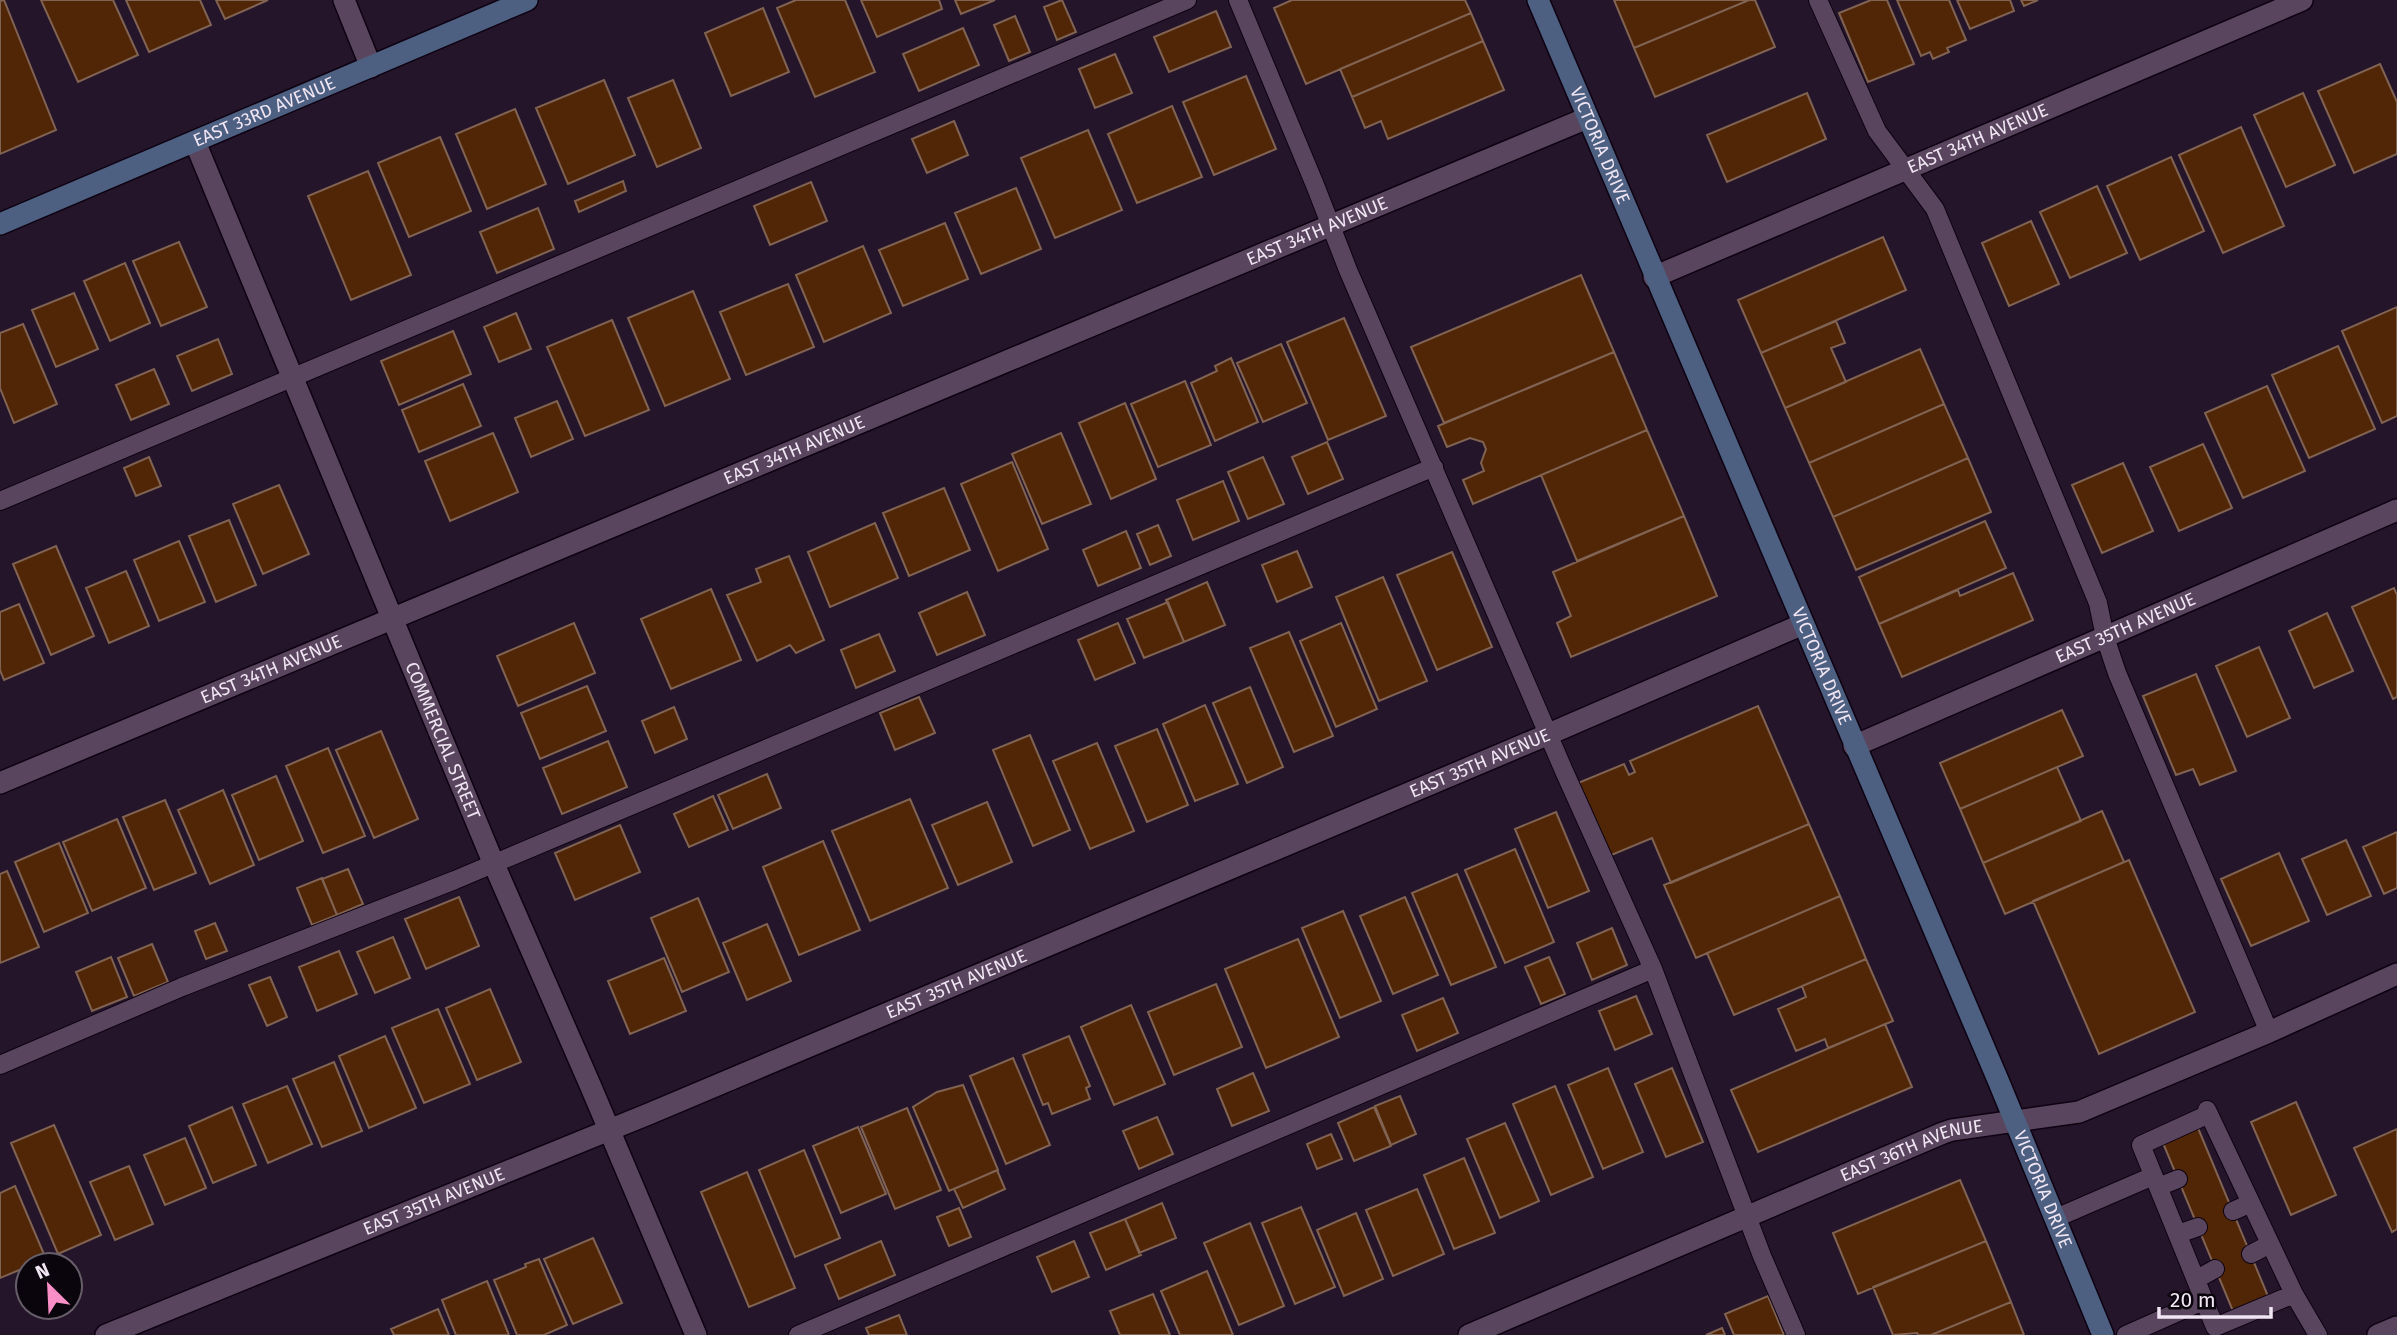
<svg xmlns="http://www.w3.org/2000/svg" width="2397" height="1335" viewBox="0 0 2397 1335" font-family="'Fira Sans',sans-serif">
  <rect width="100%" height="100%" fill="#25152a"/>
  <path fill="#502607" stroke="#806352" stroke-width="2" d="M4,0L56,130L0,154V1Z
    M41,0H113L138,55L78,82Z
    M126,0H200L211,25L149,52Z
    M216,0H268L225,19Z
    M796,0H845L875,72L815,97L777,8Z
    M861,0H939L942,9L877,37Z
    M955,0H995L961,14Z
    M1062,0L1076,32L1057,40L1044,7Z
    M1292,0H1465L1471,13L1306,84L1274,8Z
    M1614,0H1749L1634,48Z
    M1749,0H1755L1775,47L1655,97L1634,48Z
    M1871,0H1887L1914,64L1868,82L1839,13Z
    M1897,0H1949L1966,40L1947,48L1949,52L1933,59L1930,52L1921,56Z
    M1957,0H2010L2014,11L1970,29Z
    M2021,0H2038L2024,6Z
    M763,8L789,72L731,96L705,33Z
    M1216,11L1231,47L1169,72L1154,37Z
    M1471,13L1483,41L1352,97L1340,69Z
    M1015,16L1030,52L1009,61L994,25Z
    M963,28L979,65L919,91L903,54Z
    M1483,41L1504,90L1388,139L1381,121L1365,128L1352,97Z
    M1115,54L1132,93L1095,108L1079,69Z
    M2380,64L2397,102V154L2354,173L2318,91Z
    M1246,76L1276,149L1214,175L1183,102Z
    M604,80L635,155L568,184L536,108Z
    M673,80L701,148L657,167L628,98Z
    M1807,93L1826,139L1727,182L1707,135Z
    M2303,93L2335,165L2286,187L2254,115Z
    M1172,106L1202,177L1137,203L1108,134Z
    M515,109L546,184L487,209L456,134Z
    M954,121L968,155L927,173L912,139Z
    M2241,127L2284,226L2223,253L2179,155Z
    M1088,130L1122,210L1055,238L1021,158Z
    M440,137L471,211L409,237L378,163Z
    M2171,157L2204,231L2140,260L2107,186Z
    M368,171L411,275L351,300L308,196Z
    M623,181L626,191L579,212L575,201Z
    M811,182L827,221L770,245L754,206Z
    M2097,186L2127,253L2070,278L2040,212Z
    M1016,188L1041,249L981,274L955,213Z
    M538,208L554,249L497,273L480,232Z
    M2031,221L2059,284L2009,306L1982,243Z
    M945,223L968,279L903,306L879,250Z
    M1883,237L1906,290L1761,353L1738,300Z
    M179,242L207,307L161,326L133,261Z
    M863,246L891,313L824,342L796,275Z
    M125,263L150,323L110,341L84,281Z
    M1581,275L1614,352L1444,423L1411,347Z
    M788,284L814,347L746,375L720,312Z
    M693,291L730,379L665,406L628,318Z
    M74,293L98,349L56,367L32,310Z
    M2397,307V416L2382,423L2342,331Z
    M516,313L531,349L499,362L484,327Z
    M1344,318L1386,416L1328,440L1287,342Z
    M612,320L649,410L585,436L547,347Z
    M1836,321L1845,343L1831,348L1846,382L1785,408L1761,353Z
    M23,324L57,404L14,423L0,388V333Z
    M453,331L471,374L399,405L381,361Z
    M218,339L232,374L192,391L177,356Z
    M1281,344L1307,403L1263,422L1237,363Z
    M2338,346L2375,429L2309,458L2272,375Z
    M1920,349L1944,404L1809,463L1785,408Z
    M1614,352L1647,430L1473,504L1463,480L1484,471L1481,463L1486,449L1483,442L1470,438L1447,447L1438,426Z
    M1231,358L1258,422L1215,441L1191,383L1217,371L1215,366Z
    M154,369L169,404L131,420L116,385Z
    M1185,381L1211,445L1158,467L1131,404Z
    M463,384L481,426L419,452L402,410Z
    M2267,386L2305,471L2243,498L2205,413Z
    M557,401L573,439L531,457L515,418Z
    M1125,403L1156,479L1111,499L1079,423Z
    M1944,404L1968,458L1833,517L1809,463Z
    M1647,430L1684,516L1577,561L1541,475Z
    M493,433L518,492L450,521L425,461Z
    M1061,433L1091,504L1042,524L1012,454Z
    M1327,442L1343,479L1308,494L1292,457Z
    M2203,444L2232,508L2179,531L2150,467Z
    M149,457L161,486L136,496L124,468Z
    M1263,457L1284,504L1248,519L1228,472Z
    M1968,458L1991,512L1856,570L1833,517Z
    M1012,462L1048,549L998,571L961,484Z
    M2123,463L2153,531L2102,553L2072,485Z
    M1223,481L1239,521L1193,540L1177,500Z
    M279,485L309,554L263,574L233,504Z
    M944,488L970,550L909,576L883,513Z
    M1684,516L1717,596L1571,657L1557,623L1571,616L1553,572Z
    M229,520L256,585L216,602L189,536Z
    M1985,521L2006,568L1879,624L1859,577Z
    M875,523L898,578L830,607L808,552Z
    M1158,525L1171,556L1150,565L1137,534Z
    M1126,531L1141,568L1098,586L1083,550Z
    M179,541L205,602L159,621L134,560Z
    M56,546L94,636L51,655L13,564Z
    M1297,551L1312,587L1277,602L1262,565Z
    M1452,552L1492,647L1437,670L1397,575Z
    M789,556L824,640L796,653L790,645L757,661L727,595L761,582L756,569Z
    M126,571L149,626L109,643L86,588Z
    M2013,573L2033,620L1902,677L1879,624L1958,590L1960,596Z
    M1383,577L1427,681L1379,701L1336,597Z
    M1207,582L1225,625L1184,642L1166,600Z
    M2394,588L2397,595V697L2393,699L2352,607Z
    M711,589L741,660L671,689L641,619Z
    M967,592L985,635L937,655L919,613Z
    M1168,602L1184,642L1144,658L1127,619Z
    M19,604L44,663L4,680L0,670V612Z
    M2327,613L2353,671L2314,688L2289,631Z
    M574,623L595,673L518,706L497,656Z
    M1118,623L1135,663L1095,680L1078,640Z
    M1341,623L1377,709L1336,727L1300,641Z
    M1289,632L1333,736L1294,752L1250,648Z
    M879,634L895,671L856,688L841,650Z
    M2259,647L2290,718L2247,737L2216,666Z
    M2196,674L2236,771L2200,785L2193,769L2176,775L2143,696Z
    M587,686L606,731L540,759L521,713Z
    M1250,687L1283,767L1247,783L1213,703Z
    M919,697L935,733L895,750L880,713Z
    M1205,705L1238,784L1195,801L1163,724Z
    M1758,706L1809,824L1671,883L1652,838L1609,856L1578,783L1624,764L1629,775L1635,772L1630,761Z
    M674,707L687,739L655,753L642,721Z
    M2062,710L2083,756L1960,809L1940,763Z
    M1157,729L1188,805L1147,822L1115,746Z
    M381,731L418,819L374,838L336,750Z
    M1030,735L1070,830L1033,846L993,750Z
    M608,741L627,787L562,814L543,768Z
    M1097,743L1134,831L1090,849L1053,761Z
    M328,748L365,836L323,853L286,766Z
    M2057,767L2081,821L1983,863L1960,809Z
    M767,774L781,808L733,829L718,795Z
    M276,776L303,841L259,860L232,795Z
    M223,790L254,865L210,884L178,810Z
    M713,796L728,830L689,847L674,814Z
    M910,799L948,888L870,921L832,831Z
    M165,800L196,873L154,890L123,817Z
    M987,802L1012,862L958,885L932,825Z
    M2102,811L2124,862L2005,914L1983,863Z
    M1556,812L1589,891L1548,908L1515,829Z
    M117,819L146,888L92,911L63,842Z
    M1809,824L1840,896L1696,958L1664,885Z
    M620,825L640,872L575,900L555,853Z
    M2397,832V888L2384,894L2363,847Z
    M2346,840L2371,896L2327,915L2302,859Z
    M823,841L860,930L799,955L763,867Z
    M59,843L88,913L44,932L15,862Z
    M1515,849L1554,942L1505,963L1465,870Z
    M2279,853L2309,921L2251,946L2221,879Z
    M2129,860L2195,1012L2099,1054L2033,901Z
    M348,869L363,904L337,915L322,879Z
    M7,871L39,947L0,963V874Z
    M1457,874L1496,967L1451,985L1412,893Z
    M322,878L337,915L312,925L297,888Z
    M1840,896L1866,959L1734,1015L1707,953Z
    M459,897L479,946L426,969L405,919Z
    M1405,897L1438,975L1393,994L1360,916Z
    M698,898L729,972L682,992L651,918Z
    M1343,911L1381,1001L1340,1018L1302,928Z
    M215,923L227,951L206,959L195,931Z
    M767,924L791,981L747,1000L723,943Z
    M1612,928L1627,965L1592,980L1577,943Z
    M393,937L410,978L375,993L357,952Z
    M1298,939L1339,1037L1266,1068L1225,969Z
    M152,944L168,982L134,996L118,958Z
    M339,951L357,994L317,1011L299,967Z
    M111,957L127,997L92,1011L76,972Z
    M1549,957L1565,994L1541,1004L1525,967Z
    M664,958L686,1011L630,1034L608,981Z
    M1866,959L1893,1021L1828,1048L1825,1039L1796,1051L1778,1009L1806,997L1802,986Z
    M270,977L287,1017L267,1026L249,985Z
    M1216,984L1242,1047L1174,1075L1148,1012Z
    M490,989L521,1062L477,1080L446,1008Z
    M1636,996L1652,1034L1615,1050L1599,1011Z
    M1443,998L1458,1033L1417,1051L1402,1015Z
    M1131,1005L1165,1084L1114,1105L1081,1027Z
    M438,1009L470,1084L424,1103L392,1028Z
    M1885,1024L1912,1087L1758,1152L1731,1090Z
    M385,1036L416,1108L369,1128L339,1056Z
    M1069,1036L1090,1086L1086,1088L1090,1099L1052,1114L1048,1103L1043,1105L1023,1055Z
    M1013,1058L1050,1145L1006,1164L970,1076Z
    M334,1062L362,1131L322,1147L293,1079Z
    M1608,1068L1643,1152L1603,1169L1568,1085Z
    M1672,1068L1703,1142L1666,1157L1635,1084Z
    M1253,1073L1269,1111L1232,1126L1217,1089Z
    M963,1085L998,1170L949,1191L913,1107L937,1092Z
    M287,1086L312,1144L268,1163L243,1104Z
    M1555,1086L1593,1177L1551,1195L1513,1104Z
    M1400,1096L1416,1134L1391,1145L1375,1106Z
    M2296,1102L2336,1195L2291,1215L2251,1122Z
    M232,1107L256,1165L213,1183L189,1126Z
    M1374,1107L1391,1146L1354,1161L1338,1123Z
    M907,1108L941,1190L895,1209L861,1127Z
    M1157,1117L1173,1154L1139,1169L1123,1131Z
    M1505,1123L1539,1201L1500,1218L1467,1139Z
    M54,1125L101,1235L58,1254L11,1143Z
    M858,1127L886,1194L841,1213L813,1146Z
    M2198,1128L2270,1301L2235,1316L2163,1143Z
    M2397,1129V1229L2392,1232L2354,1148Z
    M1331,1134L1342,1159L1317,1169L1307,1144Z
    M185,1138L206,1188L165,1205L144,1155Z
    M804,1150L840,1238L795,1257L759,1170Z
    M1464,1158L1495,1233L1454,1249L1424,1175Z
    M129,1166L153,1224L115,1240L90,1182Z
    M997,1170L1005,1189L963,1208L954,1189Z
    M747,1172L795,1288L749,1307L701,1192Z
    M1960,1180L1986,1241L1858,1294L1833,1233Z
    M15,1186L46,1259L0,1278V1193Z
    M1417,1189L1444,1254L1393,1276L1366,1210Z
    M1162,1203L1176,1238L1139,1253L1125,1219Z
    M1301,1207L1335,1287L1295,1304L1262,1223Z
    M959,1208L971,1237L949,1246L937,1217Z
    M1356,1213L1383,1279L1344,1296L1317,1230Z
    M1125,1219L1141,1255L1106,1270L1090,1233Z
    M1250,1223L1284,1306L1239,1325L1204,1243Z
    M593,1238L622,1303L573,1324L544,1259Z
    M881,1241L895,1275L839,1299L825,1265Z
    M1074,1241L1089,1277L1052,1292L1037,1257Z
    M1986,1241L2011,1302L1931,1335H1918L1917,1333L1893,1335L1873,1287Z
    M539,1259L567,1325L544,1335H517L494,1280L526,1267L525,1264Z
    M1207,1271L1233,1335H1180L1161,1291Z
    M487,1281L509,1335H456L442,1300Z
    M1153,1294L1170,1335H1120L1110,1311Z
    M1768,1296L1784,1335H1734L1725,1314Z
    M2011,1302L2024,1335H1931Z
    M438,1309L449,1335H394L391,1329Z
    M899,1315L907,1335H869L866,1328Z
    M1722,1328L1725,1335H1706Z"/>
  <g fill="none" stroke-linecap="round" stroke-linejoin="round">
    <g stroke="#0e0212" stroke-width="20">
      <path id="lane" d="M1238,0L1315,185L1348,270L1564,771L1653,969L1762,1256L1796,1335
        M1818,0L1877,131L1935,209L2098,603L2105,637L2117,673L2269,1032
        M0,501L1187,0
        M0,1065L182,987L455,880L1434,467
        M2207,1110L2294,1294L2318,1335
        M2209,1114L2141,1145L2215,1327L2294,1294
        M2158,1187L2178,1179
        M2233,1211L2251,1203
        M2056,1218L2153,1176
        M2178,1234L2198,1227
        M2251,1254L2270,1244
        M2197,1279L2215,1269
        M798,1335L1653,969
        M2126,1335L2205,1300"/>
    </g>
    <g stroke="#0e0212" stroke-width="24">
      <g id="street">
        <path d="M344,0L371,67"/>
        <path id="s1" d="M195,142L493,862L591,1087L696,1335"/>
        <path id="s2" d="M1654,277L2302,0"/>
        <path id="s3" d="M1854,746L2397,510"/>
        <path id="s4" d="M0,783L1587,118"/>
        <path id="s5" d="M106,1335L651,1113L1549,734L1803,624"/>
        <path id="s6" d="M1469,1335L1943,1133L1952,1130L2079,1112L2269,1032L2397,974"/>
        <path d="M2378,1335L2397,1327"/>
      </g>
    </g>
    <g stroke="#0e0212" stroke-width="24">
      <g id="secondary">
        <path id="s7" d="M1538,0L1998,1080L2103,1335"/>
        <path id="s8" d="M0,224L527,0"/>
      </g>
    </g>
    <use href="#lane" stroke="#59465e" stroke-width="18"/>
    <use href="#street" stroke="#59465e" stroke-width="21"/>
    <use href="#secondary" stroke="#4d6081" stroke-width="21"/>
  </g>
  <g text-anchor="middle" dominant-baseline="central" stroke-width="5" stroke-linejoin="round" paint-order="stroke">
    <g font-size="18" fill="#f1e6f4" stroke="#0a050c">
      <text stroke="none"><textPath href="#s8" startOffset="287">EAST 33RD AVENUE</textPath></text>
      <text stroke="none"><textPath href="#s2" startOffset="352">EAST 34TH AVENUE</textPath></text>
      <text stroke="none"><textPath href="#s7" startOffset="158">VICTORIA DRIVE</textPath></text>
      <text stroke="none"><textPath href="#s4" startOffset="1428">EAST 34TH AVENUE</textPath></text>
      <text stroke="none"><textPath href="#s4" startOffset="861">EAST 34TH AVENUE</textPath></text>
      <text stroke="none"><textPath href="#s3" startOffset="296">EAST 35TH AVENUE</textPath></text>
      <text stroke="none"><textPath href="#s7" startOffset="724">VICTORIA DRIVE</textPath></text>
      <text stroke="none"><textPath href="#s4" startOffset="294">EAST 34TH AVENUE</textPath></text>
      <text stroke="none"><textPath href="#s1" startOffset="648">COMMERCIAL STREET</textPath></text>
      <text stroke="none"><textPath href="#s5" startOffset="1488">EAST 35TH AVENUE</textPath></text>
      <text stroke="none"><textPath href="#s5" startOffset="920">EAST 35TH AVENUE</textPath></text>
      <text stroke="none"><textPath href="#s6" startOffset="480">EAST 36TH AVENUE</textPath></text>
      <text stroke="none"><textPath href="#s7" startOffset="1292">VICTORIA DRIVE</textPath></text>
      <text stroke="none"><textPath href="#s5" startOffset="354">EAST 35TH AVENUE</textPath></text>
    </g>
  </g>
  <g transform="translate(49 1286) rotate(336)"><circle r="33" fill="#0a050c" stroke="#665f69" stroke-width="2"/>
  <path d="M0-5L12 26L0 18L-12 26Z" fill="#fa8fc8"/>
  <text y="-10" font-size="19" font-weight="bold" text-anchor="middle" fill="#f1e6f4">N</text>
  </g>
  <path d="M2159 1307v10h112v-10" fill="none" stroke="#f1e6f4" stroke-width="3.5"/>
  <text x="2170" y="1307" font-size="21" fill="#f1e6f4" stroke="#0a050c" stroke-width="5" paint-order="stroke">20 m</text>
</svg>
